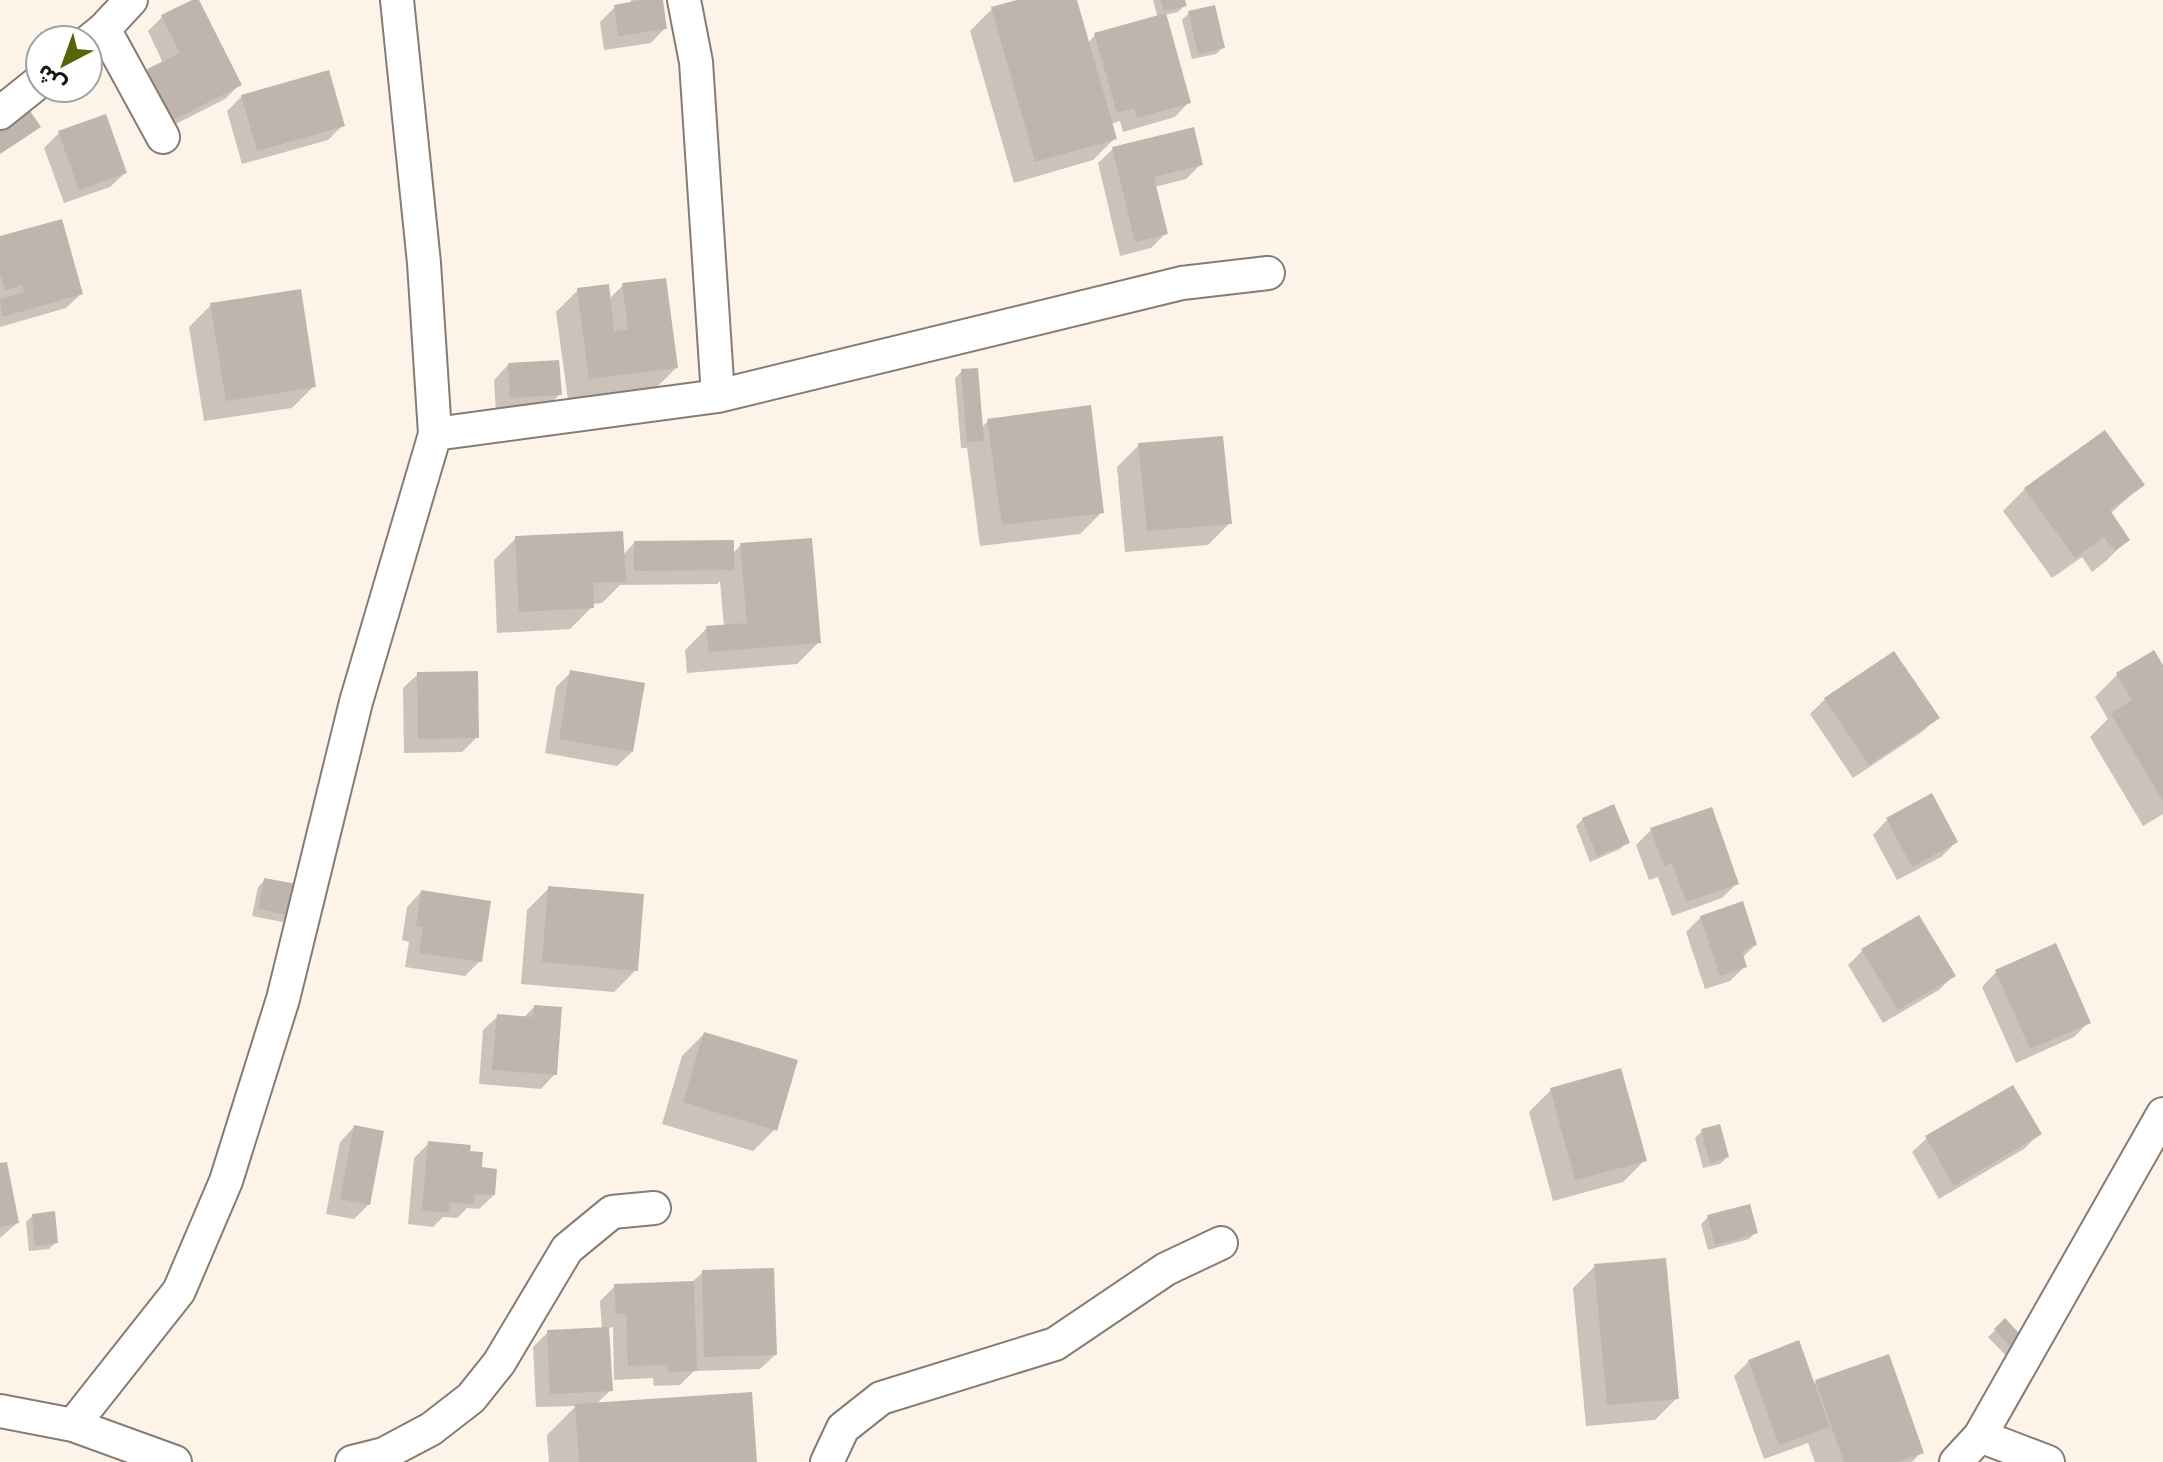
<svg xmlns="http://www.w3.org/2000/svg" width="2163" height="1462" viewBox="0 0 2163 1462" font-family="'Noto Sans','Noto Sans Arabic',sans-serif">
  <rect width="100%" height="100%" fill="#fef3e9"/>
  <path fill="#0003" d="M196,0L239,85L225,99L158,133L134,85L149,70L163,63L148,31L162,17Z
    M632,0H661L665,28L651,43L604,50L600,22L615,7L626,6Z
    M1024,0H1075L1088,43L1095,35L1158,18L1153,0H1183L1185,5L1178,12L1164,15L1189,102L1175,117L1123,132L1120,121L1111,124L1115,138L1093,160L1014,183L970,31L992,9Z
    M1189,13L1223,47L1216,54L1192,59L1182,20Z
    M242,96L343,125L328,140L242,164L227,111Z
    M59,133L125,173L110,187L64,203L44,148Z
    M1113,149L1201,164L1186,179L1154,187L1166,233L1151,248L1120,256L1098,163Z
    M0,238L81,294L66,308L0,327Z
    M623,285L676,368L654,390L568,400L556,312L578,290L608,300Z
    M211,305L314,386L292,408L204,421L189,327Z
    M508,365L560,394L545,409L496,412L494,380Z
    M962,371L981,428L988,421L1102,512L1080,534L980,546L967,448H961L955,378Z
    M1139,445L1230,523L1208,545L1125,552L1117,467Z
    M2142,485L2110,514L2128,539L2106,561L2092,572L2082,557L2052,578L2003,511L2025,489Z
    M516,538L623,555L634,543L732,554L741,545L819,642L797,664L687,673L685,650L707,628L724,627L720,581L717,584L620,585L602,603L592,604V607L570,629L497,633L494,560Z
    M2163,669V814L2143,826L2090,737L2108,719L2095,697L2117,675Z
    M571,672L632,752L617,766L545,753L556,687Z
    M418,674L477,737L462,752L404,753L403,688Z
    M1825,699L1937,718L1922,732L1853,778L1810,714Z
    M1583,819L1627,842L1620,849L1590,862L1576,826Z
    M1887,820L1956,842L1941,857L1897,880L1873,835Z
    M1651,830L1737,883L1722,898L1672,916L1658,877L1649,880L1636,845Z
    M265,880L289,915L283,922L252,916L258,887Z
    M549,888L636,970L614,992L521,984L527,910Z
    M421,892L480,961L465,976L405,967L409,942L402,940L407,907Z
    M1701,917L1755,945L1742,958L1745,966L1730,981L1705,989L1686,932Z
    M1862,951L1953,976L1939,990L1883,1023L1848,965Z
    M1996,972L2089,1022L2074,1037L2016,1063L1982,987Z
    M534,1007L555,1074L541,1089L479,1084L483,1030L498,1016L523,1018Z
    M704,1034L775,1129L753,1151L662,1124L682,1056Z
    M1551,1090L1645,1160L1623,1182L1553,1201L1529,1112Z
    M354,1127L369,1204L354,1219L326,1214L340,1142Z
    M1702,1131L1727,1157L1720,1164L1703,1168L1695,1138Z
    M2039,1134L2024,1149L1939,1199L1912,1152L1927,1138Z
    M429,1143L468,1153L480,1169L494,1195L479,1209L467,1208L457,1218L443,1217L433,1227L408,1224L414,1158Z
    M0,1165L17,1223L0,1238Z
    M33,1215L56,1242L49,1249L29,1251L26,1222Z
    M1708,1217L1756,1232L1749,1239L1708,1250L1701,1224Z
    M1595,1266L1677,1398L1655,1420L1586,1426L1573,1288Z
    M703,1272L775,1355L760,1369L694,1371L680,1385L654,1386L653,1378L614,1380L613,1327L607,1328L611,1390L596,1404L755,1462H549L547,1435L576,1406L536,1407L533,1347L548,1332L602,1330L600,1301L615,1286L691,1283Z
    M2005,1321L2027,1345L2011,1361L1988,1337Z
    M1749,1361L1813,1385L1816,1382L1921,1452L1912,1462H1815L1808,1443L1764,1459L1734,1376Z"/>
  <path fill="#c0b5ac" d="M192,0H199L242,85L173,120L147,69L180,53L161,15Z
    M640,0H663L667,29L618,36L614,5Z
    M1017,0H1077L1117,139L1035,162L991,7Z
    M1161,0H1185L1187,6L1164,11Z
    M1215,5L1225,48L1198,54L1188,11Z
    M1166,13L1191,103L1137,118L1134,108L1117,113L1094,33Z
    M329,70L345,126L257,151L241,95Z
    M26,105L41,127L0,154V122Z
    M106,114L127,173L79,190L58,131Z
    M1194,127L1203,165L1154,177L1168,234L1135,242L1112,147Z
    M62,219L83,294L2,317L0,299L24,292L22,285L5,290L0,274V236Z
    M666,278L678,368L589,379L577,288L609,284L614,331L628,329L622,283Z
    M301,289L316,387L226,401L210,303Z
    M559,360L562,395L510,398L508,363Z
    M978,368L984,441L967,442L961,369Z
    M1091,405L1104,513L1002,525L987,419Z
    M2105,430L2145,485L2110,510L2130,540L2115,551L2104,537L2075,558L2024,488Z
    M1223,436L1232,524L1147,531L1138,443Z
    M623,531L626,582L593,583L594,608L519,612L515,536Z
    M812,538L821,643L709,652L706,626L747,623L740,543Z
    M734,540V570L634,571V541Z
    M2154,650L2163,665V801L2111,714L2132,700L2116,673Z
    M1894,651L1940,718L1869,765L1824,698Z
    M570,670L645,683L633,752L559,739Z
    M478,671L479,738L418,739L417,672Z
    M1932,793L1958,842L1912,867L1886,818Z
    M1614,804L1630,843L1597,856L1582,818Z
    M1712,807L1739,884L1686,902L1672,863L1664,866L1650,828Z
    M264,878L297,884L291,916L258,909Z
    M548,886L644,894L638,971L542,962Z
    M421,890L491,901L482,962L419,953L423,927L416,926Z
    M1743,901L1757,945L1742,951L1747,967L1720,976L1700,916Z
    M1919,915L1956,976L1898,1010L1861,949Z
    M2056,943L2091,1023L2030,1049L1995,970Z
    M534,1005L562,1007L557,1075L492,1070L497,1014L533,1017Z
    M704,1032L798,1060L777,1131L683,1102Z
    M1621,1068L1647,1161L1575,1180L1550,1088Z
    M2013,1085L2042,1134L1954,1186L1925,1136Z
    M1720,1124L1729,1157L1710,1163L1701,1129Z
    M354,1125L384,1131L370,1205L340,1199Z
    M428,1141L471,1145L470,1151L483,1152L482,1167L497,1169L495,1195L474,1194V1204L450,1202L449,1213L422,1210Z
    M7,1162L19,1223L0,1227V1163Z
    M1750,1204L1758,1233L1715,1245L1707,1215Z
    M55,1211L58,1243L35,1246L32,1214Z
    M1666,1258L1679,1399L1607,1405L1594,1264Z
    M774,1268L777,1355L704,1357L702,1270Z
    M694,1281L697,1371L668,1372L667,1365L628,1366L626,1314H616L614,1284Z
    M2005,1318L2030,1345L2019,1356L1994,1329Z
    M609,1327L613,1391L550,1394L547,1330Z
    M1799,1340L1830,1427L1779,1445L1748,1360Z
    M1889,1354L1924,1453L1898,1462H1844L1815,1380Z
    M752,1392L757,1462H579L575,1404Z"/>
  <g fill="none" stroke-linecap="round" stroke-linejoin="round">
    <g stroke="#867c73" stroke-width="36">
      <path id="street" d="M397,0L424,263L435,434
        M684,0L696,62L718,396
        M104,29L163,137
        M88,42L104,29L131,0
        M0,113L40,81
        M0,1411L73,1425L175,1462
        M73,1425L179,1291L226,1181L283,999L356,702L435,434L718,396L1182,283L1268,273
        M1980,1436L2048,1462
        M352,1462L384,1454L431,1429L471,1398L499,1363L567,1249L612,1212L654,1208
        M827,1462L843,1428L881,1398L1055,1344L1166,1269L1221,1243
        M1956,1462L1980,1436L2163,1114"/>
    </g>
    <use href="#street" stroke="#fff" stroke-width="32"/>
  </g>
  <g transform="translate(64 64) rotate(221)"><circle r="38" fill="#ffffff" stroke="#a3a2a1" stroke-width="2"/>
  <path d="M0-6L14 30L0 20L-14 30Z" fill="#576407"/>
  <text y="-12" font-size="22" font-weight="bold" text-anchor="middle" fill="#1a1613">ش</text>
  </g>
</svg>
